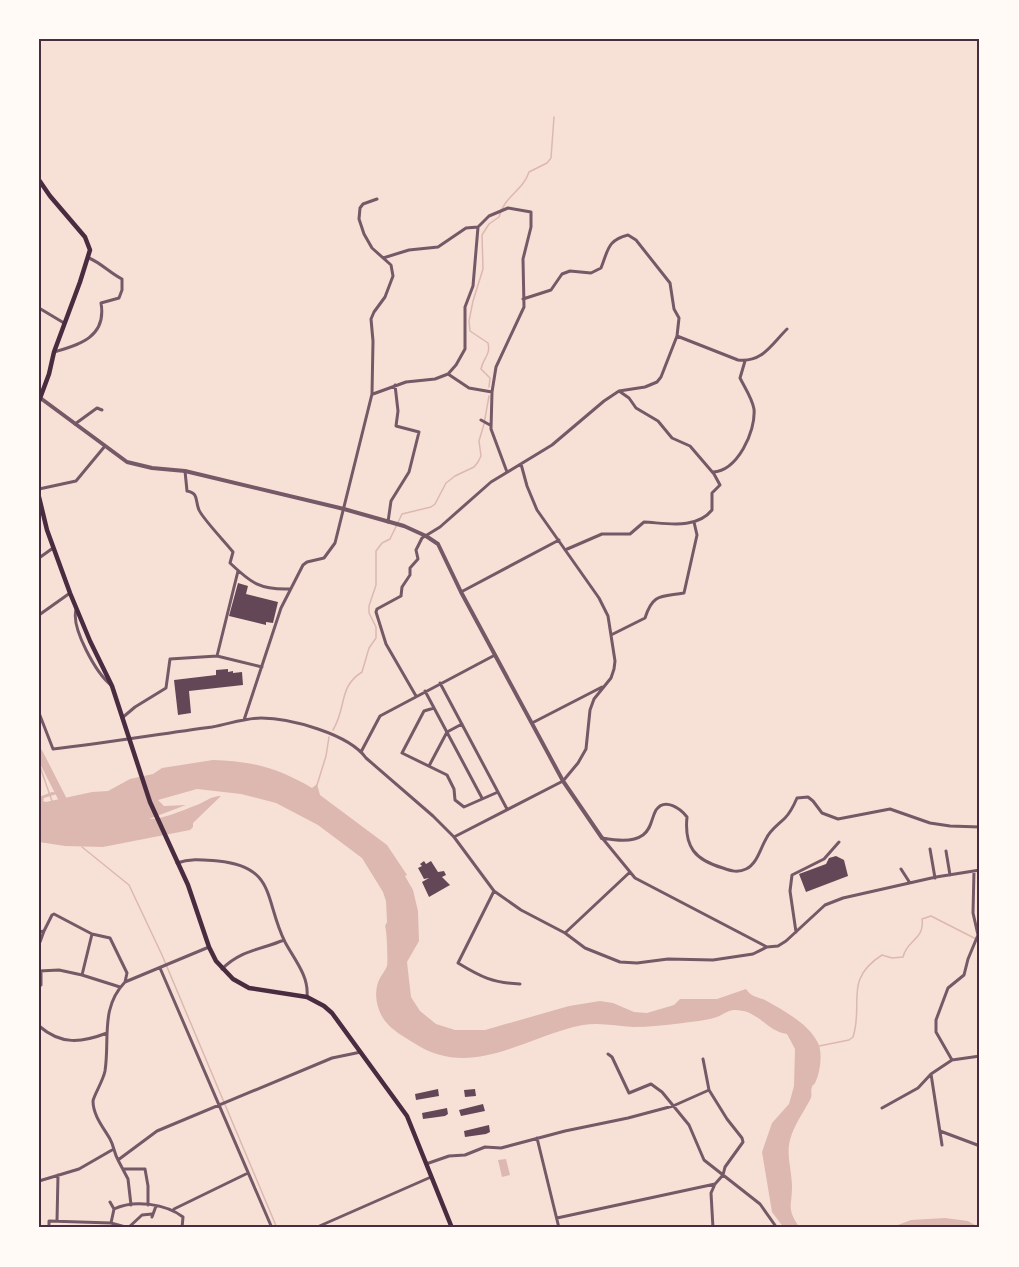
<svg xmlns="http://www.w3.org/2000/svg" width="1019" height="1267" viewBox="0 0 1019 1267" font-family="Karla,sans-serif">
  <rect width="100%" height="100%" fill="#f7e1d7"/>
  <path fill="#dcb8b0" d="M213,760C252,761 278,768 312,788L317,784L320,795L387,845L407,875L405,876L413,890L418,911L419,941L407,962L411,997L420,1011L436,1024L455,1030H485L569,1006L600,1001L613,1003L634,1012L647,1013L674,1005L680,999H717L746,989C751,997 758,997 765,1000C783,1010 809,1024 818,1043C823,1053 820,1074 815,1083C814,1085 812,1085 812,1087C810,1091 813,1094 810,1100C803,1113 794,1125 790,1140C786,1154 792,1172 792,1186C792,1208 786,1208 800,1228H784L772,1212L762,1152L772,1123L789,1104L794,1086L795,1049L787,1034C767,1032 759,1010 735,1010C727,1010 722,1016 714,1018C706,1020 692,1022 683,1023C667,1025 649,1027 633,1027C617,1026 599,1022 583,1025C526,1036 471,1081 414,1043C404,1037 392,1030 385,1021C376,1009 373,991 380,978C382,974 385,971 387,966C388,963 387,930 385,926L387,922L386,901L383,892L362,858L318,825L276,803L241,794L197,789L158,800L164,806L186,805L149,819C163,819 181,811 194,806C204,803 210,796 221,796L193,823V827L190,830L103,847L65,846L39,842V797L52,792L60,793L44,798L43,801L46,802L92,792L108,791L130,779L153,774L162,768Z
    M506,1159L510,1175L502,1177L498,1160Z
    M945,1218L968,1221L980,1228H890L911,1220Z"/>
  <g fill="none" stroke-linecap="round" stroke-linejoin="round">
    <path stroke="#dcb8b0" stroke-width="1.5" d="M489,387L490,378L481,369C483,358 491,355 488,343L470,331L469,321L473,301L483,269L482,235L489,224L499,217C504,196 523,191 529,172L547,163L551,158L554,117
      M333,730C347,707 338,687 362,672L369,648L376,638V627L369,613V606L376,585V551L382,543L390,539L402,514L431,507L435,504L446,483L455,476L474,467L478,462L481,456L479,441L484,424L489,396
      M39,764L52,801
      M317,785L326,756L329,737
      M82,847L129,885L162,955L277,1228
      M819,1046L849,1040L853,1037C864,1003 843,980 882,955L892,958L903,957C907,939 925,940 922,919L931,916L980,941"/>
    <path stroke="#dcb8b0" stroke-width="8" d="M39,753L66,806H68"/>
  </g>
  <path fill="#644757" d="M238,583L248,586L246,594L278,602L273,623L266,622V625L229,616Z
    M228,669V672L233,671V673L242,672L243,685L189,691L191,713L178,715L174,680L216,675V670Z
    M836,856L844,860L848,876L806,892L799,874L826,864L829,858Z
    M424,861L426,864L431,861L438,872L444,871L446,875L442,877L450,885L429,897L422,882L429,878L424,879L418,868L422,866L420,864Z
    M438,1089L439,1096L416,1100L415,1094Z
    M475,1089L476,1096L465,1097L464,1090Z
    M483,1104L485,1111L461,1116L459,1110Z
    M447,1108L448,1114L445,1116L423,1119L422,1113Z
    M489,1125L490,1132L486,1134L465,1137L464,1131Z"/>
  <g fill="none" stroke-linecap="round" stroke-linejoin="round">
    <path stroke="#755966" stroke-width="3" d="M383,258L409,250L438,247L466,228L478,227
      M39,308L64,323
      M677,336L738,360C762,363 771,345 787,329
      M54,352C79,345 107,337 101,303L119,298L122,290V279C110,273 101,263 89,258
      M448,374L469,388L492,392
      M373,394L406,382L435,379L448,374L456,365L465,349V307L473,286L478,227L489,216L508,208L531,212V227L523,259L524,307L496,367L492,392L491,429L507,472
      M481,420L490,425
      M75,424L97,408L102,410
      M185,471L187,491C199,493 195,501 199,510C203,519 226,543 233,552L230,563C251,583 260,590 290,589
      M713,472C737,471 756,432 754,409C752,398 745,388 740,378L745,361
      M39,489L76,481L105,446
      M388,522L391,501L409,472L419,432L396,426L398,411L395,385
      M565,550L602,534H630L644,522C666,523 696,530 712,510V493L720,485L714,474L690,446L672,438L658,421L636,408L629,398L619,391
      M39,558L53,548
      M461,592L559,540
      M76,610C71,628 96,673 111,685
      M39,615L70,593
      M611,635L645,618C653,593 661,597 684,593L697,535L694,522
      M217,656L238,571
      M440,683L507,809
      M425,691L482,798
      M416,696L386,644L376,612L377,609L401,596L402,587L410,575V568L418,559L416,550L422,538L440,527L491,482L552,445L604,401L619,391L645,387L657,382L661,377L677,336L679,318L674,309L670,283L636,240L628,235C607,240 608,251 601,268L591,273L570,271L562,274L551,290L523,299
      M434,708L424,711L402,753L447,775L454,789L455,800L464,807L498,792
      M39,713L53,749C106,743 159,734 212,727C229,724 244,718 261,718C290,718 349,734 366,758L433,816L454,837L494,891L521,910L565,933L585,948L620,962L637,963L668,959L713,960L753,954L767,947L778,946L786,941L825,905L843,898L936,877L980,870
      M122,718L135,707L166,688L170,659L217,656L262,667
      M244,720L281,608L303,565L307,562L324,558L335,543L372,394L373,341L371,319L374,312L385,297L393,276L391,265L372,248L364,234L359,219L360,208L363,204L377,199
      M532,723L602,687
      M361,752L380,716L495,655
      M429,766L447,732L462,724
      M454,837L563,781L578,763L586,749L590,710L594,699L611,678L614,669L615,661L608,616L599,598L537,510L527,486L521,464
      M602,838C614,840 632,843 643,835C652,828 651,819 656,810C665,797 681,809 687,817C684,847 695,860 723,868C731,871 738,873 746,869C757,864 760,849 766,839C770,830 778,825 785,818C790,813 794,805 797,798L808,797L813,801L822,813L838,819L890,809L930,823L950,826L980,827
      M603,839L635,878L767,947
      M930,849L935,878
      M946,851L950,875
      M177,863C191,858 204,860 218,861C277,867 264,900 285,942C294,959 309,976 307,996
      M901,869L910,883
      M494,891L458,963C481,977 493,983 520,984
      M39,932L44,931L52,915L54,914L92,934L110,938L127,973L125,982
      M796,932L790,891L792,875L824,859L839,842
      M565,933L630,872
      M92,934L82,975L120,987
      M40,942L44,931
      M209,947L125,982C100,1008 110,1039 105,1071C103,1081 94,1095 93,1101C93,1115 103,1127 110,1139C114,1146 114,1153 118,1160L157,1131L332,1058L361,1052
      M160,968L272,1228
      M222,969C241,950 260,950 284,940
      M39,971L59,970L82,975
      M41,971V985
      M39,1026C61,1045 81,1043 107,1033
      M608,1054L612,1057L629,1093L651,1084L662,1092L689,1125L704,1160L760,1204L777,1228
      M703,1059L709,1090
      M952,1060L936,1032V1020L948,988L964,975L968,959L978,935L973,913L974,871
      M931,1074L942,1145
      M882,1108L918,1088L931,1074L952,1060L980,1056
      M940,1131L980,1146
      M537,1138L559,1228
      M118,1160L128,1179L131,1205
      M426,1164L449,1156L465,1155L485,1147L501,1148L565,1131L628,1118L673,1106L709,1090L727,1119L742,1138L743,1142L725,1167L723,1175L715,1184L711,1193L713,1228
      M123,1169H145L148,1186V1205
      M39,1181L79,1169L112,1150
      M110,1202L114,1209
      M174,1209L248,1173
      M152,1217L156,1206
      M557,1218L715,1184
      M57,1221L58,1175
      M111,1223L114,1209C134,1199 166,1204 183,1217L182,1228
      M49,1228V1221L111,1223L129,1228
      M128,1228L142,1215L152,1214
      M315,1228L431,1177"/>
    <path stroke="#755966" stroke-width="4" d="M39,397L127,462L152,468L185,471L344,509L404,526L426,536L438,544L461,592L563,781L602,838"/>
    <path stroke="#4a2c40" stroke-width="4.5" d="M39,180L50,196L85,237L90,250L80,282L54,352L49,374L39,401
      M39,497L47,530L70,593L90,641L112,686L150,802L188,885L209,947L216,961L233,979L249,988L307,997L324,1006L332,1013L407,1116L452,1228"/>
  </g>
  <rect width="1019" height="1267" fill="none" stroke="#fffaf5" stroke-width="81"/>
  <rect x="40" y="40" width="938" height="1186" fill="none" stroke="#4a2c40" stroke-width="2"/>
</svg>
